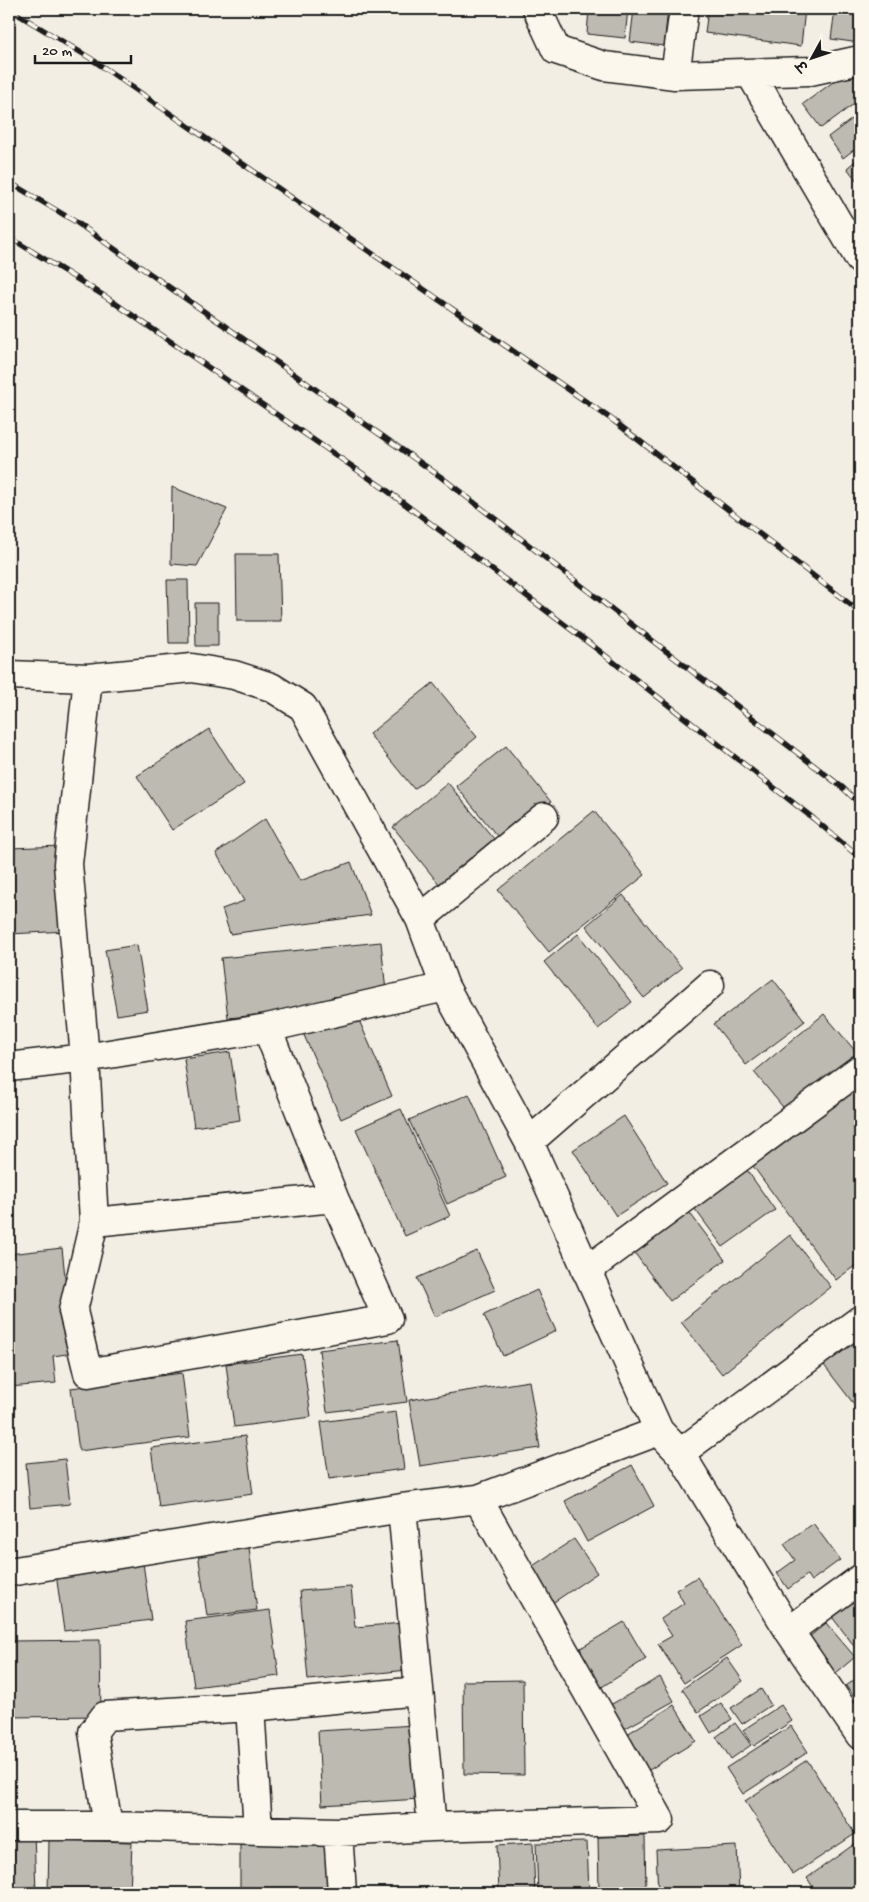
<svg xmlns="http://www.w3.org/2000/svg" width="869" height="1902" viewBox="0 0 869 1902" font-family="'Gochi Hand','Playpen Sans Deva',sans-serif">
  <rect width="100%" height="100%" fill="#f2eee4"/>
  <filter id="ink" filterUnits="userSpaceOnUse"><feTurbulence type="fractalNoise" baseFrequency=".02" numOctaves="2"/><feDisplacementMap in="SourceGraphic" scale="10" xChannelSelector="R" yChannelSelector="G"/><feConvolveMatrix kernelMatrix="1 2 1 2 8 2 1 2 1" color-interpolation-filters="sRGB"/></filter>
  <g filter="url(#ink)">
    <path fill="#bdbab1" stroke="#1c1c1c" d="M589,9H628L625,38L587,34Z
      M634,9H668L664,46L630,42Z
      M708,9H805L801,46L705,33Z
      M835,9H860V43L831,39Z
      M859,63L860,65V103L858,101L821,128L803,104Z
      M860,113V145L843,158L828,137Z
      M860,157V185L847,168Z
      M172,487L227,509L197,566L171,564Z
      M236,554H279L281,621H237Z
      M167,580H188L189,643H169Z
      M195,603H218V646H196Z
      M433,683L477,737L414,789L369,734Z
      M209,729L244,784L172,830L137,776Z
      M506,746L551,802L502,842L456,786Z
      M448,783L494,839L439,884L393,827Z
      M594,811L645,875L549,952L498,890Z
      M265,819L300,881L351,862L371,915L230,934L222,909L244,901L216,853Z
      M63,846L67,931L9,934V848Z
      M623,895L682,968L644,998L586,926Z
      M578,934L632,1002L598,1029L544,962Z
      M381,942L386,992L331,997L332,1008L228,1018L221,958Z
      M137,945L148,1010L117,1015L105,950Z
      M773,979L805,1021L746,1065L714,1024Z
      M355,1011L392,1096L341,1119L303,1033Z
      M824,1014L857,1053L787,1112L754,1072Z
      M230,1052L240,1120L194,1127L184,1059Z
      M860,1081V1262L836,1280L753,1166Z
      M469,1094L506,1177L447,1204L409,1120Z
      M401,1109L450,1216L405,1236L356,1129Z
      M624,1116L667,1183L616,1216L573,1150Z
      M742,1163L775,1210L723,1247L689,1201Z
      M686,1208L725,1260L670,1301L631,1248Z
      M790,1235L831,1287L722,1374L681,1322Z
      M62,1248L73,1353L53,1356L56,1383L9,1387V1254Z
      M477,1251L495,1290L435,1317L417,1278Z
      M537,1290L556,1331L503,1356L484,1315Z
      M860,1328V1412L820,1360Z
      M398,1340L407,1402L327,1412L319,1350Z
      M302,1354L311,1417L234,1427L226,1364Z
      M182,1373L190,1437L79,1451L71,1388Z
      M529,1381L540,1448L420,1466L409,1400Z
      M396,1412L404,1469L329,1479L321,1422Z
      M245,1436L253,1494L159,1507L151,1448Z
      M65,1459L70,1504L30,1508L26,1463Z
      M632,1465L654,1506L587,1542L565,1501Z
      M813,1523L840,1560L811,1581L807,1575L788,1589L777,1573L795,1560L784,1544Z
      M574,1539L597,1573L548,1606L525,1571Z
      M248,1540L257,1610L207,1616L197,1546Z
      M143,1563L151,1620L64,1631L56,1574Z
      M697,1577L742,1645L684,1683L658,1644L672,1636L661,1619L684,1603L676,1590Z
      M351,1587L355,1627L403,1623L408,1670L308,1680L300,1591Z
      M852,1595L860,1607L859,1652L829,1613Z
      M270,1610L279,1676L194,1687L185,1621Z
      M624,1622L646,1659L597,1690L574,1652Z
      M826,1623L855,1657L836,1673L808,1638Z
      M100,1640L101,1716L11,1717L10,1641Z
      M727,1658L743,1681L698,1712L682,1689Z
      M860,1676V1704L846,1686Z
      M660,1677L674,1701L617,1733L603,1709Z
      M523,1680L524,1775L464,1774L463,1681Z
      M761,1689L771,1705L742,1724L731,1708Z
      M721,1703L732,1719L711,1733L701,1716Z
      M674,1705L696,1741L641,1775L619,1739Z
      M781,1705L792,1721L754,1746L743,1730Z
      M735,1723L751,1745L731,1759L716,1737Z
      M415,1725L420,1799L322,1805L318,1731Z
      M791,1726L808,1752L743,1794L726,1768Z
      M807,1760L855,1834L793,1875L745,1801Z
      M9,1832H34L36,1893H9Z
      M645,1836L646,1893H599L598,1837Z
      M49,1840L132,1842L130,1893H48Z
      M860,1840V1893H817L807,1878Z
      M587,1842L589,1893H538L536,1843Z
      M533,1843L535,1893H499L497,1845Z
      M240,1844H332V1893H240Z
      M737,1846L739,1893H658L656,1850Z"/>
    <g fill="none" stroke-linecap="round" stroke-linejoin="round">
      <g stroke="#1c1c1c" stroke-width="31">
        <path id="minor" d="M537,9L556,50L604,66L675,75L810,71L860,60
          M750,73L860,260
          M675,75L684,9
          M9,675L88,678L192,668L234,675L271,687L303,707L420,919L445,987L529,1142L659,1431L680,1453L789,1631L860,1735
          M88,678L68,864L85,1058L94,1222L73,1311L88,1373L388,1319L334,1198L267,1028
          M420,919L544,817
          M9,1067L85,1058L267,1028L445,987
          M529,1142L710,985
          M94,1222L334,1198
          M586,1271L860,1069
          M680,1453L860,1320
          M402,1508L432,1827
          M9,1572L402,1508L478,1499L659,1431
          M789,1631L860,1579
          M250,1707L419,1691
          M9,1826H108L338,1832L432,1827L660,1820L478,1499
          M108,1826L93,1732L105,1716L250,1707L258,1830
          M338,1832L342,1893"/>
      </g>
      <use href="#minor" stroke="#fbf7ec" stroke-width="28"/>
      <g stroke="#1c1c1c" stroke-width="5.5">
        <path id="rail" d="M9,9L90,58L614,421L860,612
          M9,182L76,222L441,477L843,788L860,804
          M9,237L106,297L385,489L593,646L814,819L860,858"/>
      </g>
      <use href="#rail" stroke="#fbf7ec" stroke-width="4" stroke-dasharray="11" stroke-linecap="butt"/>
    </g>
  </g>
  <rect width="869" height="1902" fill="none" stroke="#fbf7ec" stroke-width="30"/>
  <rect x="15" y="15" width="839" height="1872" fill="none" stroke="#1c1c1c" stroke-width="2" filter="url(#ink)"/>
  <g transform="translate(812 58) rotate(230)" stroke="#fbf7ec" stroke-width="4" paint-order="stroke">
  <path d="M0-4L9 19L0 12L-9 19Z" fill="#1c1c1c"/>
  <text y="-8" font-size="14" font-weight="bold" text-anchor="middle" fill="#1c1c1c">उ</text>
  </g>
  <path d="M35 55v8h96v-8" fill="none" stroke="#1c1c1c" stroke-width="2.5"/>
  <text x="42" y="55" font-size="15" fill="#1c1c1c" stroke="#fbf7ec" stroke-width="4" paint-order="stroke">20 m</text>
</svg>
